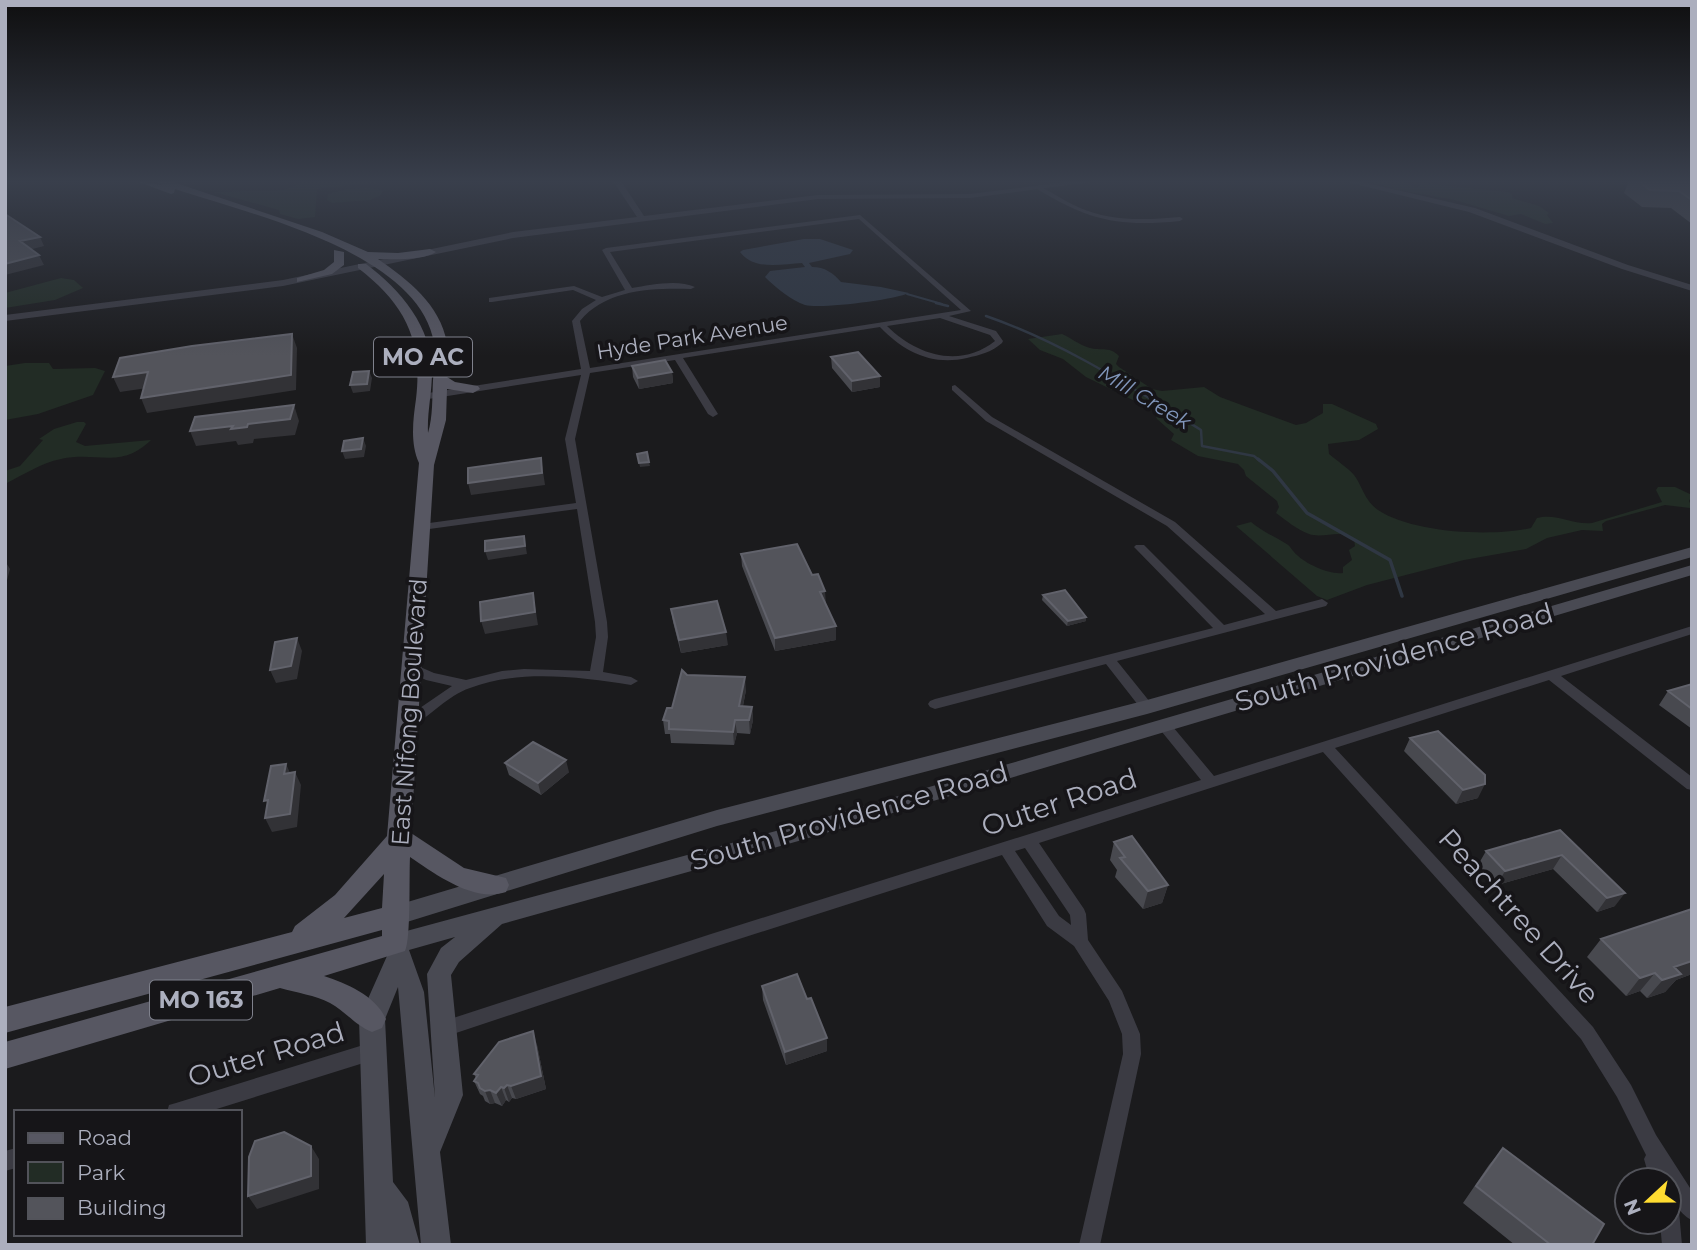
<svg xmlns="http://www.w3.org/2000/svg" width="1697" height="1250" viewBox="0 0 1697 1250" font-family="Montserrat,sans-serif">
  <rect width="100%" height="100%" fill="#1b1b1d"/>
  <path fill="#222c25" d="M305,181H388L317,189L315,217L298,219L280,214L279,210L214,192L284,190Z
    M1368,181H1402L1417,188L1420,183L1508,192L1512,194V198L1539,206L1549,213L1547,215L1553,223L1545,224L1521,214L1509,216L1455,200L1394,189Z
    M368,188L383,190L381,195L370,200L332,203L327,200L328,194L347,189Z
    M61,278L74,280L83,288L55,300L5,308V293Z
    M1062,334C1071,338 1078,344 1087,347C1099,352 1109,345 1119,356L1116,364L1119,367L1152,389L1162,391L1204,387L1220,397L1296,425L1306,423L1323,413V404H1332L1376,424L1378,429L1359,440L1328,444L1329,454C1337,461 1347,467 1354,475C1363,487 1364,500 1378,510C1412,533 1492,537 1531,528L1537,518C1557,513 1572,525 1592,523L1662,502L1656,490L1658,487H1675L1692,495L1689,501L1691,505L1690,508L1665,505L1606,521L1602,524L1603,531L1582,530L1547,538L1526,549L1464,560L1367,585L1327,600L1317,596L1236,526L1251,522C1262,531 1273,536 1285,543C1291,546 1292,551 1297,555C1306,564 1330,575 1343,573V567L1352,560L1349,550L1355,546L1354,539C1342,528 1324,539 1309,534C1296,529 1287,521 1276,513L1279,507L1277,501L1246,476L1244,470L1238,464L1198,456L1171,440L1174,434L1157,419L1153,410L1086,377L1063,359L1040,350L1028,339Z
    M25,363H49L53,369L95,368L105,371L93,395L38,414L5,420V366Z
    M77,422H84L86,424L76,442L85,446L151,440C120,470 98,451 61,459C41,463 23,475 5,484V471L20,466L43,440L39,439L54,429Z"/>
  <path fill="#2f3743" d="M804,239H820L853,250L850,254L809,263L812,267C825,267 833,273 841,282L881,287L909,293C894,300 821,309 805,305C792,301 775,287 765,277L770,271L805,267L802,263C782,264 754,271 740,252L743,250Z"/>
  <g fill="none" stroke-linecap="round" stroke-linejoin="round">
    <path stroke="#2f3743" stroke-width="2" d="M907,294L942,304"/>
    <path stroke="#2f3743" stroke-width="2.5" d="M936,303L948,306
      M986,316C1064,343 1131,387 1201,430L1202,446L1254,456L1260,461"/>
    <path stroke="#2f3743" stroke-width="3.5" d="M1258,459L1273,471L1307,513L1390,560L1402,596"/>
    <path fill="#3b3b43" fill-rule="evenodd" d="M1039,186C1052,192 1064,201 1078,207C1111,222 1145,220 1180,217L1183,219L1180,221C1119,227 1090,221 1037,189Z
      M860,215L971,311L949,316L996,331L1003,341L1002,343C992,352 980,355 967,358C932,366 904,352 880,327L683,358L718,414L713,417L708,414L675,360L590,373L575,439L607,622L608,637L603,672L631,677L638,681L631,685C580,677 519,669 470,688C447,696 432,715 411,727C406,730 406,729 401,727L399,724L401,721L452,686L426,680L406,670L405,667L406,664L411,663L434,673L466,680L502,671L524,669L590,671L596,637L595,622L577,509L422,530L417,527L422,524L576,503L565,439L581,375L422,400L417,397L422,394L581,369L572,321L582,309L596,300L573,290L492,302H489V298L574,286L602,297L625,290L602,250L606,248ZM859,219L961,310L590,368L580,321C606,289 653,288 691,289L695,287C678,279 650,285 632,288L610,252ZM940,318L990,335L995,341C960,369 916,355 887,326Z
      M955,385L992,417L1175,522L1276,611L1322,599L1328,603L1326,606L1117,661L1154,707L1152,710H1142L1106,664L935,709L930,707L928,704L930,701L935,699L1213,628L1136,549L1134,547L1136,545H1144L1224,625L1265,614L1167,526L986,421L952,390V386Z
      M1692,626V634L1561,676L1692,777V790L1687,789L1549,680L1335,748L1593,1027L1631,1085L1656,1135L1692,1191V1220C1678,1214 1669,1195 1669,1180H1650L1644,1159L1646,1155L1617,1097L1581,1039L1323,752L1039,843L1084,909L1086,914L1088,940L1122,991L1140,1034L1141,1054L1100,1245H1079L1123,1054L1122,1034L1109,1001L1074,946L1047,926L1002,855L711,948L444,1037L438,1035L435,1029L438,1023L444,1021L711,934L1201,780L1158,727L1156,724L1158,721H1168L1214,776ZM1025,848L1070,915L1071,925L1059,916L1015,851Z
      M373,1042L379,1045L382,1051L379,1057L373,1060L207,1112H167L169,1105L176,1103Z
      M16,1148V1168L5,1171V1151Z
      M1669,1201L1676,1204L1679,1211L1682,1245H1662L1660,1222H1669Z"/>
    <path fill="#3b3b43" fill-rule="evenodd" d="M613,181H621L644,216L818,195L970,194L1073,181H1099L970,198L818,199L513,238L283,286L5,321V315L283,280L513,232L637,217Z
      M1343,181H1358L1475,208L1628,265L1692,285V291L1622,269L1469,212Z"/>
    <path fill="#494a53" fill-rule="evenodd" d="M1692,547V557L1147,714L717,826L394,926L386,923L382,916L386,909L394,906L717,810L1147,700Z
      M1692,565V575L802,840L502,924L459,962L451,975L463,1095L440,1152L451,1245H421L398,987L385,1019L393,1182L408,1202L420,1245H366L359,1019L387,956L384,943L388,936L802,824ZM455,937L441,948L427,974L435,1098L424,992L409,950Z"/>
    <path fill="#575762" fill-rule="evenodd" d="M136,181L162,185L155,181H170L322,232L368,252L398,253L430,249L436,252C421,261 395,259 378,259C408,280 440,304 447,343C449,354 447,366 447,377L455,382L478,386L480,389L473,393L447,389L446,420L434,465L411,833L464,868L506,878L509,885L506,892C474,903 435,874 410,857C409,875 411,940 405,951L324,976C347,984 375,995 386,1019L382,1028L372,1032C356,1026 345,1011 330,1003C315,995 297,993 280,988L5,1069V1042L382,936V930L5,1033V1007L292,932L295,926L335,895L387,836L419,463C410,443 413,420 416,399C423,340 405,304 358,268V264H366C401,290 432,327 432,372C432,393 427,413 428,433C433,416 432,398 433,380C434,370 436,355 434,343C419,252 249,214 175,189L174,193L171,194ZM384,874L382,908L344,918Z
      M334,250L344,252V265L332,274L297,282V278L324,270L334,262Z"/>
  </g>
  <path fill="#48494f" d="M1626,181H1692V224L1671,208L1642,207L1624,193L1628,183Z
    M831,357L880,376V387L852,392L832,368Z
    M632,366L672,372L673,383L639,389L633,377Z
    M741,554L826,604L836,626V640L775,651L742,566Z
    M1043,595L1086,621L1067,626L1042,600Z
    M671,609L728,645L681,653L673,622Z
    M687,675L746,690L743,706L752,707L753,720L750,734L737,733L734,745L671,743L670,734H665L663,720L672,708Z
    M1692,684V729L1659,705L1668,691Z
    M1410,738L1478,798L1456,804L1404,751Z
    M505,763L569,772L541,795L509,775Z
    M1560,830L1615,906L1597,912L1553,869L1497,885L1478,865L1486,851Z
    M1114,842L1168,885L1162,903L1143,909L1115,877L1117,870L1110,860Z
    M1692,909V974L1676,980L1665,992L1647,998L1640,991L1626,996L1587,957L1601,939Z
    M762,986L807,999L827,1038V1051L786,1065L763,1000Z
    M537,1045L546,1089L516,1099L512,1098L509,1102L506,1100L502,1106L495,1103L490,1104L485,1101L483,1096L480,1094L474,1081L476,1078L474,1074Z
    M1503,1148L1592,1245H1515L1463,1203L1489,1165Z"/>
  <path fill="#323236" d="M40,237L44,246L25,251L20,241Z
    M39,255L44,265L5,275V264Z
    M292,334L297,348L296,390L147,413L141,398Z
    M369,371L372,378L370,391L353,393L350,385Z
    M148,372L154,387L120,392L113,377Z
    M672,372L673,383L639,389L638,378Z
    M880,376V387L852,392V381Z
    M294,405L299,421L295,435L254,439L253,443L238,445L236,441L196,446L190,431L248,424Z
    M363,438L366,446L364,457L345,459L342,451Z
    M541,458L545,485L471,495L468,483Z
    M649,462L650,466L640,467L639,463Z
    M524,536L527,554L488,560L485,551Z
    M5,561L10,569L5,588Z
    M825,591L826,604L820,592Z
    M533,593L538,625L485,634L481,621Z
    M1086,617V621L1067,626L1068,621Z
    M836,626V640L775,651V638Z
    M726,632L728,645L681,653L679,640Z
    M297,638L302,651L297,679L276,683L270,670Z
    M745,677L746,690L740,720L739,706Z
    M752,707L753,720L750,734L749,720Z
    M735,720L737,733L734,745L733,732Z
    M566,760L569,772L541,795L538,783Z
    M286,764L292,777L284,774Z
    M295,772L301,785L297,827L272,832L265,818Z
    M1485,784L1478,798L1456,804L1463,790Z
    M1562,855L1553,869L1497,885L1505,871Z
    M1168,885L1162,903L1143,909L1148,891Z
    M1625,893L1615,906L1597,912L1607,898Z
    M1692,961V974L1676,980L1665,992L1647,998L1674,967Z
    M1655,973L1640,991L1626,996L1640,978Z
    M533,1031L537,1045L546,1089L516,1099L511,1086Z
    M827,1038V1051L786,1065L785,1052Z
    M507,1085L512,1098L509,1102L504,1088Z
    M501,1087L506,1100L502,1106L496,1093Z
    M490,1090L495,1103L490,1104L485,1091Z
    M311,1146L319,1159V1189L257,1209L248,1196Z"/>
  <path fill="#53545b" stroke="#61626b" stroke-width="2" d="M1639,181H1692V200L1679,191L1650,190Z
    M5,214L40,237L20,241L39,255L5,264Z
    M292,334L291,375L141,398L148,372L113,377L120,358L192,346Z
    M858,352L880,376L852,381L831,357Z
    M665,360L672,372L638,378L632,366Z
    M369,371L367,384L350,385L353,372Z
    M294,405L290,419L248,424L247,427L231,429L233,426L190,431L195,417Z
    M363,438L361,449L342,451L344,441Z
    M647,452L649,462L639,463L637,454Z
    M541,458L542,473L468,483V468Z
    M524,536L525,546L485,551V541Z
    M797,544L812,575L818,574L825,591L820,592L836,626L775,638L741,554Z
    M1065,590L1086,617L1068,621L1043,595Z
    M533,593L535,612L481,621L480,602Z
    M717,601L726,632L679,640L671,609Z
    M297,638L291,666L270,670L275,642Z
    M682,670L687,675L745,677L739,706L752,707L749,720H735L733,732L669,729V721L663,720L667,708H672Z
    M1692,684V709L1668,691Z
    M1438,731L1485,775V784L1463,790L1410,738Z
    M533,742L566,760L538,783L505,763Z
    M286,764L284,774L295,772L290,814L265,818L268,800L264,801L271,766Z
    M1560,830L1625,893L1607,898L1562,855L1505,871L1486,851Z
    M1132,836L1168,885L1148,891L1120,858L1125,857L1114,842Z
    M1692,909V961L1674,967L1681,974L1662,980L1655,973L1640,978L1601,939Z
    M797,974L807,999L811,998L827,1038L785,1052L762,986Z
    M533,1031L541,1076L511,1086L507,1085L504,1088L501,1087L496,1093L490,1090L485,1091L480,1088L478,1083L474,1081L478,1075L474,1074L499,1042Z
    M284,1132L311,1146V1176L248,1196L249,1157L255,1141Z
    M1503,1148L1604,1224L1592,1245H1551L1476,1186Z"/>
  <linearGradient id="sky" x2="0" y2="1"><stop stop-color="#0f0f10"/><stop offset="0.51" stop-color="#393f4c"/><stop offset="1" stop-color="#393f4c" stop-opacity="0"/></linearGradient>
  <rect width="1697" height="356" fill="url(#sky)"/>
  <g text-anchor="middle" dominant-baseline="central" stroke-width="7" stroke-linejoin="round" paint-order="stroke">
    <g font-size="21" fill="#acafbe" stroke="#161518">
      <text transform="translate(692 337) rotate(-9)">Hyde Park Avenue</text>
    </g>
    <g font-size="21" font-style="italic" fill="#8196bb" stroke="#161518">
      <text transform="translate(1145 397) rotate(31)">Mill Creek</text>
    </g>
    <g fill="#161518" stroke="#7f818c" stroke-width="2">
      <rect x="374" y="337.5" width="98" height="39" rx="5"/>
      <rect x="150" y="980.5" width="102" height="39" rx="5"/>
    </g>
    <g font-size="23" font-weight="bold" fill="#acafbe">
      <text x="423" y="357">MO AC</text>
      <text x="201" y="1000">MO 163</text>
    </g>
    <g font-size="24" fill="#acafbe" stroke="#161518">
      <text transform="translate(409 712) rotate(-86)">East Nifong Boulevard</text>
    </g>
    <g font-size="28" fill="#acafbe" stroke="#161518">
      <text transform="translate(1394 657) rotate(-16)">South Providence Road</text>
      <text transform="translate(1059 802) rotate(-18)">Outer Road</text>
      <text transform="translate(849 816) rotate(-16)">South Providence Road</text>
      <text transform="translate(1519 916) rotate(48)">Peachtree Drive</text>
      <text transform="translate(266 1054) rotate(-17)">Outer Road</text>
    </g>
  </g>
  <rect width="1697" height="1250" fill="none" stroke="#acafbe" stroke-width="14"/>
  <rect x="14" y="1110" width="228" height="126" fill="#161518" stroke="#52535a" stroke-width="2"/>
  <rect x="28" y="1133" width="35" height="10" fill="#575762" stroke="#52535a" stroke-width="2"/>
  <text x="77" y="1145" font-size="21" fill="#acafbe">Road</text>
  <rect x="28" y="1162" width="35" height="21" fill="#222c25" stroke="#52535a" stroke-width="2"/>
  <text x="77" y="1180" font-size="21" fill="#acafbe">Park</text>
  <rect x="28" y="1198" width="35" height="21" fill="#53545b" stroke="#52535a" stroke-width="2"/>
  <text x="77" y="1215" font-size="21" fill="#acafbe">Building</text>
  <g transform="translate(1648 1201) rotate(248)"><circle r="33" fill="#161518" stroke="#52535a" stroke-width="2"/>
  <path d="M0-5L12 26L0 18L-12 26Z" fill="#ffdc31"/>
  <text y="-10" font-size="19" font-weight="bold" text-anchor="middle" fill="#acafbe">N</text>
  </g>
</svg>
